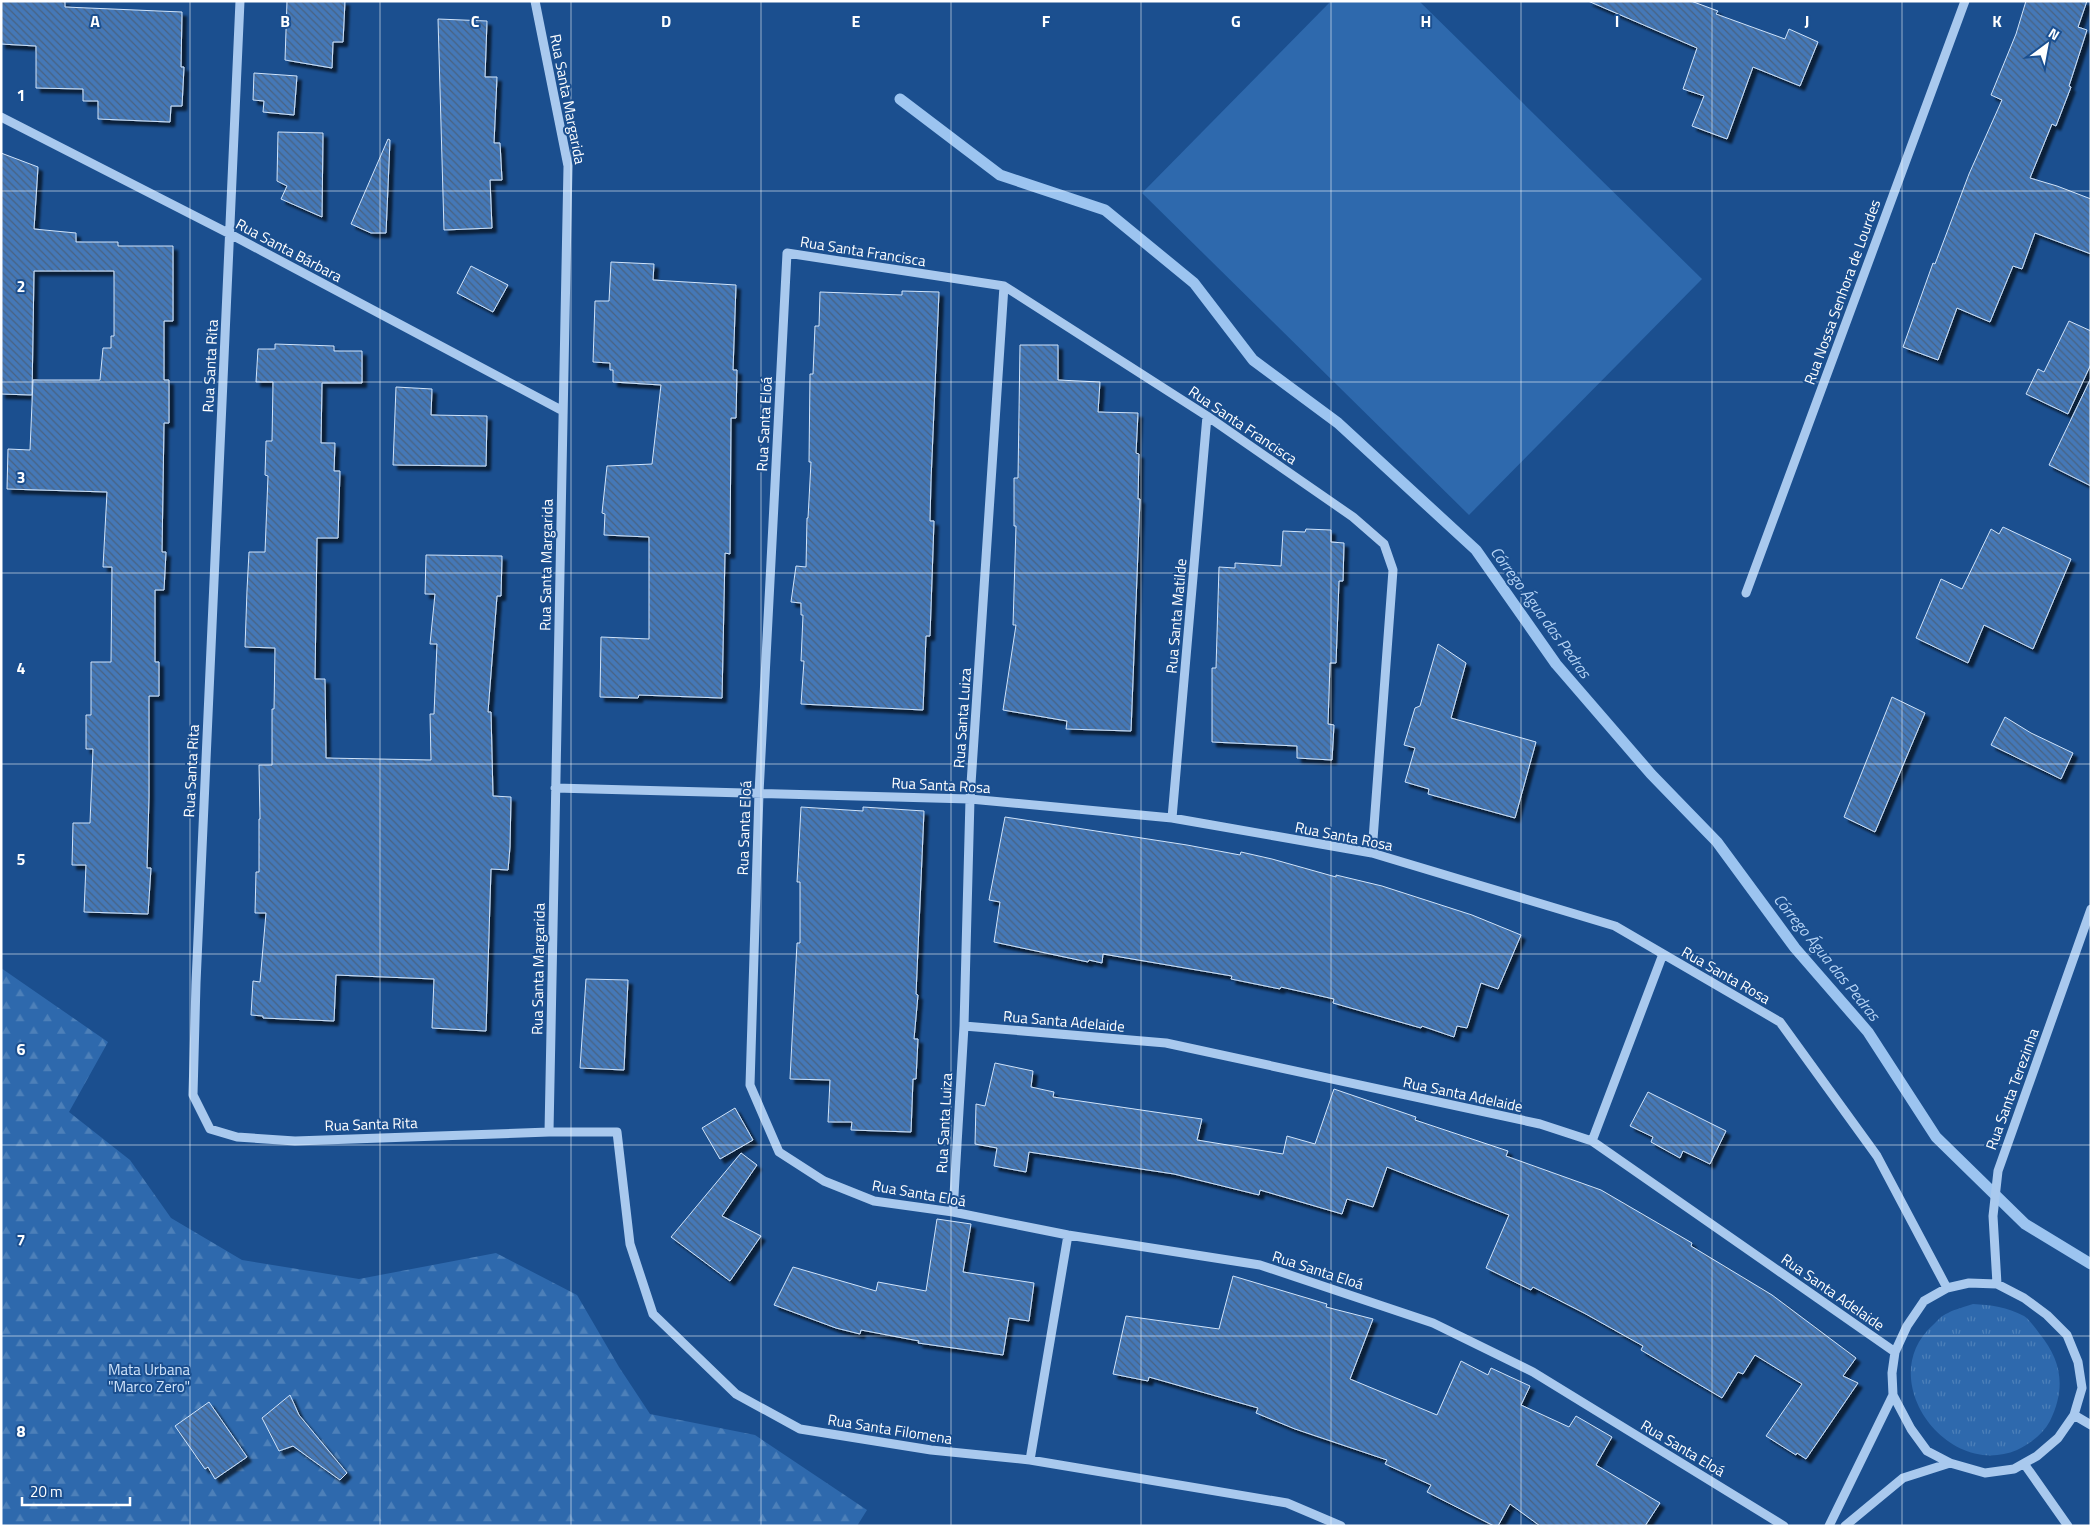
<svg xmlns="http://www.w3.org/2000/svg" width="2092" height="1527" viewBox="0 0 2092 1527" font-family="'Titillium Web',sans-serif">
  <defs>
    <pattern id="grass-tufts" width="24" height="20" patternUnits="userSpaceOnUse" patternTransform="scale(1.25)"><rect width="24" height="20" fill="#2e69ad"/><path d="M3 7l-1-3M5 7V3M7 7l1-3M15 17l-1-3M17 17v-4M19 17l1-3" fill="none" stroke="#4d80b9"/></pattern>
    <pattern id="forest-firs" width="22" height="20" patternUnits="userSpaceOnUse" patternTransform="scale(1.25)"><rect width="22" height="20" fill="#2e69ad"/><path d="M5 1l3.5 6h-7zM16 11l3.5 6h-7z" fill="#4d80b9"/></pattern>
    <pattern id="building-back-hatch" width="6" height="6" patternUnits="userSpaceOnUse" patternTransform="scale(1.25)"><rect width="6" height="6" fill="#4478b7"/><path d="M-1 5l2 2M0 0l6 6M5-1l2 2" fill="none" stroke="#486282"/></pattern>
    <filter id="shadow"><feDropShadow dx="4.5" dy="4.5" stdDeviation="1" flood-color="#0009"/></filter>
  </defs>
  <rect width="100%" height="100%" fill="#1b4f8f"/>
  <path fill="url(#grass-tufts)" d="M1973,1304C1991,1305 2007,1307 2024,1316C2030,1320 2035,1328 2039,1333C2062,1361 2066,1388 2050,1421C2043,1434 2030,1444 2017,1450C1946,1480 1873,1378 1933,1325C1937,1321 1942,1315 1948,1313C1955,1309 1965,1307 1973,1304Z"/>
  <path fill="url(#forest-firs)" d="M1,968L108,1042L69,1112L130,1160L171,1218L242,1260L359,1279L496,1253L577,1295L619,1367L650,1414L755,1435L867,1510L857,1526H1Z"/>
  <path fill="#2e69ad" d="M1331,1H1419L1702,279L1469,515L1142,193Z"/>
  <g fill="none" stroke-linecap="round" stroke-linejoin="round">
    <path stroke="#9cc4f0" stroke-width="11" d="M900,99L1000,175L1105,210L1194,283L1253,360L1338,423L1476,550L1556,664L1651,774L1717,842L1795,948L1868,1032L1936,1137L2025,1224L2091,1264"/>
  </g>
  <path fill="url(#building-back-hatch)" stroke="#cfe3fa" filter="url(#shadow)" d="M1,1H65V7L182,12L181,67H184L182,106H171L170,122L98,119V101H83V89L36,88V46L1,44Z
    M287,1H345L343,42H333L332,68L285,60Z
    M1588,1H1691L1718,11L1716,14L1785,39L1789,29L1818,42L1800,86L1753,67L1727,139L1692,126L1704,96L1683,89L1697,48Z
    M2026,1H2087L2078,27L2087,30L2069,86L2071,87L2056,126L2052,124L2030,178L2057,186L2091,199V254L2035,233L2022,269L2013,266L1990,322L1957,308L1938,360L1903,347L1933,263L1935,264L1969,174L2002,100L1991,95L2016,34Z
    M438,19L487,21L485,77H497L494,143H500L502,180H490L492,228L444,230Z
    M254,73L297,76L294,115L263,112L264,101L253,100Z
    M278,132L323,133L322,217L281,199L287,186L277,181Z
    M388,139L390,140L386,233H371L351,224Z
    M1,153L38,167L34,229L76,233V242H118V246H173V321H164V380H169V423H164L162,552H166L164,590H155V662H159V696H149V797L147,868H151L148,914L84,912L86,865H72L73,823H90L93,749H86V715H91V662H111L112,567H103L107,492L7,489L8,449L30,450L33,380H100L103,348H111V336H114V271H34L32,395L1,394Z
    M611,262L654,264L653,280L736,285L733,370H737L736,418H731L730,554L725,553L722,698L639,695L638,698L600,697L601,637L649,639V537L604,535L605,514L602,513L607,466L652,464L661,385L613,382V370H610V363L593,362L595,301H609Z
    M471,266L508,285L493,312L457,293Z
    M902,291L939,292L931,480L930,521H934L930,636H926L923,710L801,704L804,661H801L803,615H801V603L791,602L796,566L806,567L807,518H808L811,462H809L810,374H813L815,326H819L820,292L902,295Z
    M2069,321L2091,331V364L2068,414L2026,394L2038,369L2044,372Z
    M275,344L334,346V351H362V383H322L321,443H335L334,471H340L338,538H317L315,679H325L326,758L431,760L430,714H434L437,644H430L435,594H425L426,555L502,556L501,596H497L488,712H491L493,796L511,797L510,847L508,870L491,869L486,1031L432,1028L434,979L336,975L334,1021L263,1018V1016L251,1015L253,981L260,982L266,913H255L256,872H259V819H260L259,765H272V709H274L275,648L245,647L247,590L249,552H265L268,476L265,475L266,441H272L273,382H256L258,349H275Z
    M1020,345H1058V380L1100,382L1098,412L1138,413L1136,453L1139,454L1138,499H1140L1131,731L1066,729L1067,721L1003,710L1016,625H1013L1016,526H1014V478H1018Z
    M2091,378V486L2049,465Z
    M396,387L432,389L431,415L487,416L486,466L393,465Z
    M2003,527L2071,559L2033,649L1984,625L1968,663L1916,638L1941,579L1962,589L1991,529L1999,534Z
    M1306,529L1331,530V542L1344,543L1343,581H1339L1336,663H1330L1328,724L1334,725L1332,760L1297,758V746L1212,742V668H1216L1219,567L1235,568V563L1281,566L1283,531L1305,532Z
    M1438,644L1466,663L1451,718L1536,742L1515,818L1428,794L1429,789L1405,782L1415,748L1404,745L1415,708L1420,706Z
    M1892,697L1925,713L1875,832L1844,817Z
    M2005,717L2031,733L2073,753L2061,779L1991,745Z
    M801,807L863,811V807L924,811L916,994L918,995L914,1039H918L916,1079H913L911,1132L851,1130L852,1122H828L830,1080L790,1079L797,943H800V882H797Z
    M1005,817L1187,845L1240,855L1241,852L1272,859L1336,877V875L1382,886L1472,915L1521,935L1498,989L1481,983L1467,1028L1457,1026L1454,1037L1422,1026L1421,1028L1333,1003L1334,999L1281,987L1280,989L1231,979L1232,976L1103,954L1102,963L1089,960L1088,962L994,942L1000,902L989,900Z
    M586,979L628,980L624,1070L580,1068Z
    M995,1063L1033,1071L1031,1087L1054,1092L1053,1097L1202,1119L1197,1140L1283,1154L1287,1136L1315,1144L1334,1089L1416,1117L1415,1120L1508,1151L1506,1156L1601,1190L1692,1243L1691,1246L1772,1295L1856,1358L1843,1376L1858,1383L1806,1459L1797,1453L1796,1455L1766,1436L1802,1384L1755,1355L1743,1374L1738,1372L1722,1398L1641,1350L1643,1346L1584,1313L1533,1287L1531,1290L1486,1268L1509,1215L1387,1167L1373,1207L1347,1199L1342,1214L1260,1190L1259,1195L1174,1174L1029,1152L1026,1172L994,1166L997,1148L975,1144L976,1104L985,1106Z
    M1648,1092L1726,1131L1710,1164L1683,1151L1680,1158L1651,1142L1653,1137L1630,1126Z
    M735,1108L753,1140L720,1159L702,1128Z
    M741,1153L757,1165L722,1216L761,1236L730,1281L671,1237Z
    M937,1219L971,1224L963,1272L1034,1283L1029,1321L1009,1318L1003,1355L918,1343L919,1341L861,1330L860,1334L836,1328L774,1305L793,1267L876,1291L878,1282L926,1291Z
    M1233,1276L1327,1304L1326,1307L1373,1319L1350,1379L1437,1415L1461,1361L1488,1375L1491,1368L1530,1386L1521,1405L1569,1427L1576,1416L1612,1437L1596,1465L1660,1503L1645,1526H1540L1510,1504L1498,1526H1494L1427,1492L1431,1485L1385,1464L1387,1460L1295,1429L1256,1413L1258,1408L1149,1377L1148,1381L1113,1374L1126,1316L1219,1329Z
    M290,1395L299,1415L347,1473L340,1480L293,1446L279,1451L262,1418Z
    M209,1402L247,1457L215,1479L208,1467L205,1469L175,1426Z"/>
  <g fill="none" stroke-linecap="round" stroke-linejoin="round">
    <path stroke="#a9c9ee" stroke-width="9" d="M240,1L196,983L193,1095L210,1129L237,1137L295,1141L549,1132H617L630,1244L653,1314L736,1394L800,1429L931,1450L1030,1460L1287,1503L1341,1526
      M535,1L568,166L549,1132
      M1,117L230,234L563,411
      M1746,593L1965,1
      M555,788L970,799L1172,818L1372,853L1615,926L1780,1022L1877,1156L1947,1288
      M1172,818L1207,416
      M1372,853L1393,570L1384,544L1353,517L1207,416L1004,286L787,253L759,793L750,1085L779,1152L824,1181L874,1201L953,1212L1068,1235L1260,1265L1433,1323L1533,1372L1784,1526
      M964,1026L1166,1043L1540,1124L1592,1141L1895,1352
      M1592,1141L1663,954
      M953,1212L964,1026L970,799L1004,286
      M1969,1283L1997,1284L2024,1298L2047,1315L2067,1335L2078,1362L2082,1388L2074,1415L2058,1438L2037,1456L2014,1469L1985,1473L1950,1463L1927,1451L1911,1429L1893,1395L1892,1373L1895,1352L1907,1326L1924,1301L1947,1288Z
      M1997,1284L1993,1216L1998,1171L2091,909
      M2074,1415L2091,1425
      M1030,1460L1068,1235
      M2025,1465L2068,1526
      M1829,1526L1893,1395
      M1845,1526L1903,1478L1950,1463"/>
  </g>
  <path fill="none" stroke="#fff" stroke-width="1" stroke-opacity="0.55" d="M190,1V1526M380,1V1526M571,1V1526M761,1V1526M951,1V1526M1141,1V1526M1331,1V1526M1521,1V1526M1712,1V1526M1902,1V1526M1,191H2091M1,382H2091M1,573H2091M1,764H2091M1,954H2091M1,1145H2091M1,1336H2091"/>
  <g text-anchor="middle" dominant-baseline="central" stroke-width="4" stroke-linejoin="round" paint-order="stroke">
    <g font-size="15" fill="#fff" stroke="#1b4f8f">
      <text transform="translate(568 99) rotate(79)">Rua Santa Margarida</text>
      <text transform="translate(289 250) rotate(28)">Rua Santa Bárbara</text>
      <text transform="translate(863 251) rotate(9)">Rua Santa Francisca</text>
      <text transform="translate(1842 292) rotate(-70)">Rua Nossa Senhora de Lourdes</text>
      <text transform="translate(210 366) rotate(-87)">Rua Santa Rita</text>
      <text transform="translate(764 424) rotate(-87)">Rua Santa Eloá</text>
      <text transform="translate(1243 425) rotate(34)">Rua Santa Francisca</text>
      <text transform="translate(546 565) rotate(-89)">Rua Santa Margarida</text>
      <text transform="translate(1176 616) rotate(-85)">Rua Santa Matilde</text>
      <text transform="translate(962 718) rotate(-86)">Rua Santa Luiza</text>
      <text transform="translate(191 771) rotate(-87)">Rua Santa Rita</text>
      <text transform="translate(941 785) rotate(3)">Rua Santa Rosa</text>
      <text transform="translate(744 828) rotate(-88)">Rua Santa Eloá</text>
      <text transform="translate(1344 836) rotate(11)">Rua Santa Rosa</text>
      <text transform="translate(538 969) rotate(-89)">Rua Santa Margarida</text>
      <text transform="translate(1726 975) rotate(30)">Rua Santa Rosa</text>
      <text transform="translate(1064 1021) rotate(5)">Rua Santa Adelaide</text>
      <text transform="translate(2012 1089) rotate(-70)">Rua Santa Terezinha</text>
      <text transform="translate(1463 1094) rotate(12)">Rua Santa Adelaide</text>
      <text transform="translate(944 1123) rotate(-87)">Rua Santa Luiza</text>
      <text transform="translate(371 1124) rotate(-2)">Rua Santa Rita</text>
      <text transform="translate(919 1193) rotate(10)">Rua Santa Eloá</text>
      <text transform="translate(1318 1270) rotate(18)">Rua Santa Eloá</text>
      <text transform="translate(1833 1292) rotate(35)">Rua Santa Adelaide</text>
      <text transform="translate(890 1429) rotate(9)">Rua Santa Filomena</text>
      <text transform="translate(1683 1448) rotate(31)">Rua Santa Eloá</text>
    </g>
    <g font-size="15" fill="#cfe3fa" stroke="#1b4f8f">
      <text x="149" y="1369">Mata Urbana<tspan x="149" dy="17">"Marco Zero"</tspan></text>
    </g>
    <g font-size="16" font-style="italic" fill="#b5d3f5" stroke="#1b4f8f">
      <text transform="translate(1541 612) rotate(54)">Córrego Água das Pedras</text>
      <text transform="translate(1827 957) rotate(51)">Córrego Água das Pedras</text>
    </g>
  </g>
  <g font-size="16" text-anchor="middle" font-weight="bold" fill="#fff" stroke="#1b4f8f" stroke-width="4" stroke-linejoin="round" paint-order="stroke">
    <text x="95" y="27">A</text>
    <text x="285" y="27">B</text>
    <text x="475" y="27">C</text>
    <text x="666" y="27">D</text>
    <text x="856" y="27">E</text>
    <text x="1046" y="27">F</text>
    <text x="1236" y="27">G</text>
    <text x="1426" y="27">H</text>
    <text x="1617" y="27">I</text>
    <text x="1807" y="27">J</text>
    <text x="1997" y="27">K</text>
    <text x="21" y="101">1</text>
    <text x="21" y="292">2</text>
    <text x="21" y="483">3</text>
    <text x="21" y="674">4</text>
    <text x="21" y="865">5</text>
    <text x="21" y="1055">6</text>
    <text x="21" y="1246">7</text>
    <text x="21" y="1437">8</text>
  </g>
  <rect width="2092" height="1527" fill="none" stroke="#ffffff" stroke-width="5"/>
  <g transform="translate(2047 45) rotate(32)" stroke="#1b4f8f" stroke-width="4" paint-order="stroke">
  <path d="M0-4L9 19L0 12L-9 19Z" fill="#ffffff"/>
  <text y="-8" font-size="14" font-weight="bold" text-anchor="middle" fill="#ffffff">N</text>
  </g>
  <path d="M22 1497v8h108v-8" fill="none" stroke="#ffffff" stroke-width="2.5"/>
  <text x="30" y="1497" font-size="15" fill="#ffffff" stroke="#1b4f8f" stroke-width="4" paint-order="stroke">20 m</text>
</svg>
